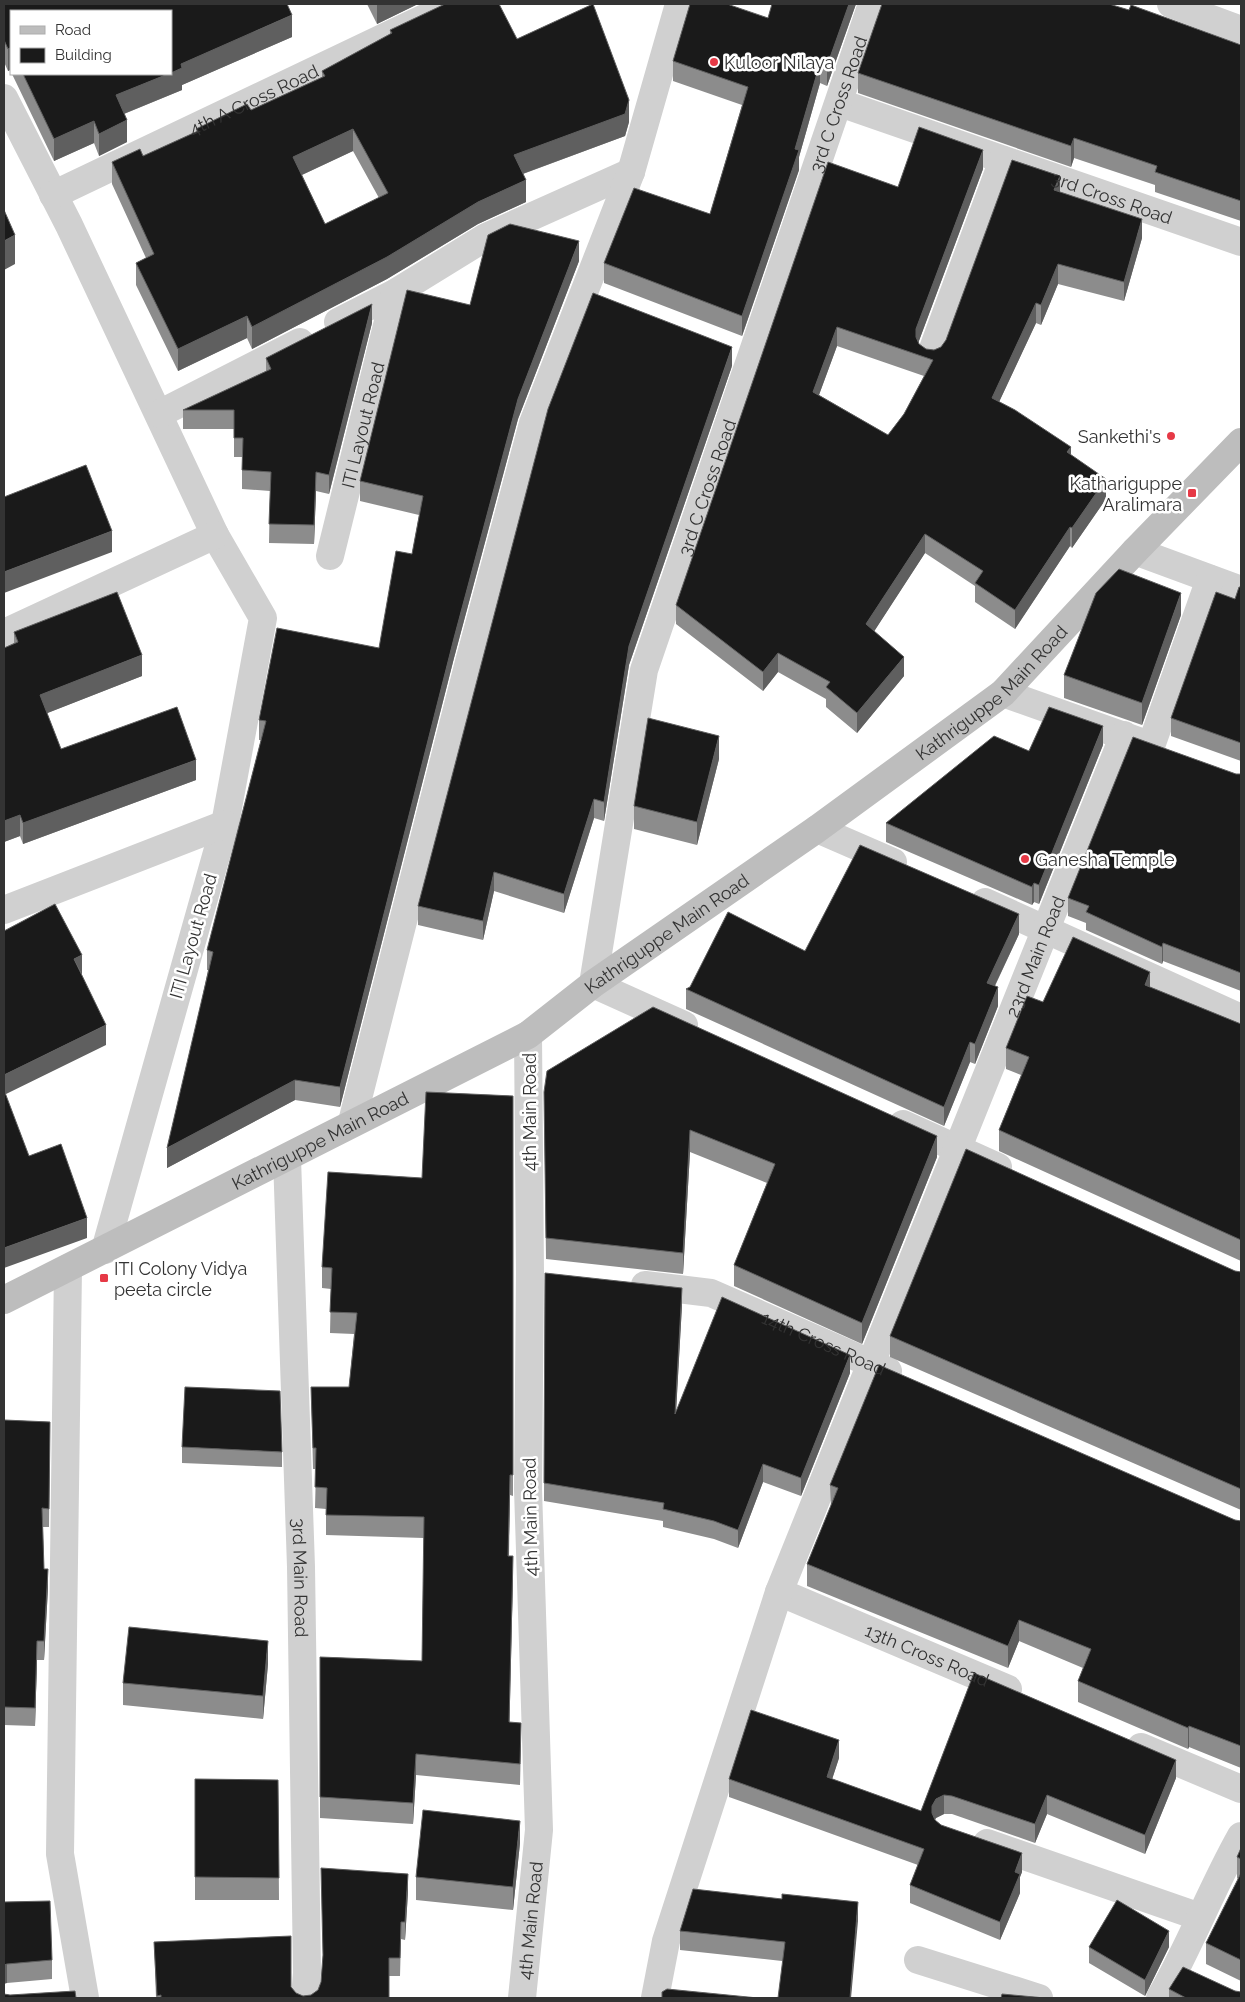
<svg xmlns="http://www.w3.org/2000/svg" width="1245" height="2002" viewBox="0 0 1245 2002" font-family="Raleway,sans-serif">
  <rect width="100%" height="100%" fill="#fff"/>
  <g fill="none" stroke-linecap="round" stroke-linejoin="round">
    <g stroke="#d0d0d0" stroke-width="28">
      <path d="M1171,4L1241,30"/>
      <path d="M4,98L69,225L215,535L263,618L225,824L105,1250"/>
      <path id="s1" d="M840,103L1241,242"/>
      <path id="s2" d="M53,195L454,4"/>
      <path d="M338,322L395,293L486,237L631,172"/>
      <path d="M931,354L1003,160"/>
      <path d="M159,414L300,342"/>
      <path d="M1135,551L1241,590"/>
      <path id="s3" d="M330,556L395,293"/>
      <path d="M4,633L215,535"/>
      <path d="M1003,693L1141,742"/>
      <path d="M1151,746L1210,579"/>
      <path d="M817,829L893,862"/>
      <path d="M985,902L1241,1018"/>
      <path d="M4,910L225,824"/>
      <path id="s4" d="M684,1025L593,984L644,670L872,4"/>
      <path d="M352,1122L469,662L533,423L631,172L679,4"/>
      <path d="M903,1124L998,1167"/>
      <path id="s5" d="M287,1158L301,1567L307,1973L305,1998"/>
      <path d="M68,1268L60,1854L85,1998"/>
      <path id="s6" d="M645,1285L711,1293L888,1371"/>
      <path id="s7" d="M779,1592L1008,1689"/>
      <path d="M1141,1747L1241,1789"/>
      <path d="M987,1843L1200,1917"/>
      <path d="M918,1960L1039,1998"/>
      <path id="s8" d="M522,1998L539,1830L528,1489L530,1273L528,1035"/>
      <path id="s9" d="M655,1998L666,1941L779,1592L1124,735"/>
      <path d="M1160,1998C1190,1946 1211,1889 1241,1836"/>
    </g>
    <path stroke="#bdbdbd" stroke-width="28" id="s10" d="M4,1300L528,1035L593,984L817,829L1003,693L1135,551L1241,442"/>
  </g>
  <path fill="#8c8c8c" fill-rule="evenodd" d="M4,4L292,37L182,85V90L124,114L127,142L99,156L94,143L54,161L12,74H171L11,11V72L10,70L8,71L4,62Z
    M367,4H418L377,24Z
    M856,4L827,86L820,83L799,157V170L742,336L604,283V263L710,214L742,105L673,81V61L768,18Z
    M390,30L517,39L629,122L625,136L523,174L526,202L478,224L387,279L252,349L247,338L178,371L136,285V263L146,258L112,184V162L143,156L196,132V129L251,110L322,77V71L390,34ZM353,151L379,198L325,224L302,175Z
    M1241,45V221L1155,192V185L1074,158L1071,167L858,93V73Z
    M983,169L918,343L926,349L934,350L941,347L1060,192L1142,238L1124,301L1058,284L1041,325L1036,323L999,402L1071,455L1106,499L1072,548L1070,546L1015,629L975,602V586L925,553L874,631L904,676L857,733L826,707V699L778,672L763,691L676,624V605L898,187ZM837,346L924,376L904,414L888,435L819,395Z
    M579,261L518,419L454,658L340,1107L295,1100L167,1168L208,970H207V950L261,740H259V720L379,648L412,554L419,515L360,501V481L470,305Z
    M372,323L329,494L316,491L314,544L269,543L270,491L242,489V457H234V429H183V410L266,371V358Z
    M732,366L629,665L604,821L594,818L564,913L494,891L483,940L418,925V906Z
    M1241,587V761L1171,736V718Z
    M1181,615L1142,725L1064,698V675Z
    M14,632L142,676L47,713L61,749L196,780L23,844L20,836L4,842V648L14,643Z
    M1103,745L1039,904L1034,902L1032,905L886,842V823Z
    M719,759L697,845L634,829V806Z
    M1236,774H1241V991L1163,961L1162,964L1086,930V923L1068,916V898Z
    M1019,934L995,986L998,1006L975,1064L970,1062L944,1126L686,1009V989L805,951Z
    M1150,987L1241,1024V1261L999,1151V1130L1021,1075L1006,1069V1048L1043,1002Z
    M544,1092L937,1157L862,1344L734,1286V1265L767,1183L690,1152L683,1274L546,1259Z
    M513,1096V1496L510,1495L509,1556L513,1577L509,1722L521,1744L520,1785L416,1775L413,1824L320,1818V1657L422,1661L424,1538L326,1535V1509L315,1508L316,1469H313L311,1387H349L354,1334L330,1333L331,1289L322,1288V1267Z
    M1235,1271L1241,1272V1510L890,1357V1336Z
    M545,1273L682,1305L676,1411L850,1373L801,1496L763,1482L738,1548L714,1539L663,1527V1521L544,1501Z
    M4,1420L50,1422L49,1527H43L44,1569L48,1588L44,1660H37L35,1726L4,1725Z
    M182,1447L282,1452V1467L182,1463Z
    M830,1485L1241,1521V1768L1189,1747L1188,1749L1078,1702V1681L1083,1668L1019,1641L1008,1668L807,1586V1564L831,1507Z
    M268,1664L263,1719L123,1705V1683Z
    M974,1673L1176,1778L1145,1854L1047,1814L1035,1843L952,1814H944L936,1818L935,1820L941,1825L1022,1872L1020,1877V1893L1000,1940L910,1903V1885L918,1865L729,1797V1779L839,1758L832,1779L921,1811Z
    M195,1779L278,1780L279,1900H195Z
    M520,1843L513,1910L416,1900V1877Z
    M1241,1848V1981L1206,1964V1943L1238,1879L1237,1878V1857Z
    M408,1892L405,1940L401,1939L400,1976H389V1998H156L154,1942L291,1987L296,1993L303,1996L311,1995L318,1990Z
    M4,1902L52,1960V1979L7,1983Z
    M858,1921L782,1961L680,1950V1931Z
    M1089,1947H1169L1145,1996L1089,1963Z
    M1169,1989L1235,1991L1241,1998H1169Z"/>
  <path fill="#5f5f5f" d="M377,4H418L377,24Z
    M849,4H856L827,86V66Z
    M292,15V37L182,85V90L116,117V95L168,74H171V73L181,64Z
    M10,48V70L8,71V49Z
    M820,63V83L799,157V170L742,336V316L795,149Z
    M629,100V122L625,136L514,177V155Z
    M127,120V142L99,156V134Z
    M94,121V143L54,161V139Z
    M353,129V151L293,179V157Z
    M1074,138V158L1071,167V146Z
    M983,150V169L916,349V356V329Z
    M1060,176V196L1054,190Z
    M526,180V202L478,224L387,279L252,349V327L478,202Z
    M1142,219V238L1124,301V282Z
    M15,235V264L4,270V241Z
    M579,241V261L518,419L454,658L340,1107V1087L454,638L518,399Z
    M1058,264V284L1041,325V305Z
    M1036,303V323L992,417V398Z
    M372,304V323L329,494V475Z
    M247,316V338L178,371V349Z
    M837,327V346L813,411V392Z
    M732,347V366L629,665L604,821V802L629,646Z
    M1071,447V466L1067,452Z
    M316,472V491L314,544V525Z
    M1106,479V499L1072,548V528Z
    M1070,527V546L1015,629V610Z
    M112,531V552L4,593V572Z
    M925,534V553L866,644V624Z
    M1181,593V615L1142,725V703Z
    M778,653V672L763,691V672Z
    M142,655V676L40,716V695Z
    M904,657V676L857,733V713Z
    M1103,726V745L1039,904V885Z
    M719,736V759L697,845V822Z
    M196,760V780L23,844V823Z
    M594,799V818L564,913V894Z
    M20,815V836L4,842V821Z
    M494,872V891L483,940V921Z
    M1034,883V902L1032,905V887Z
    M1019,914V934L987,1002V983Z
    M1163,943V961L1162,964V947Z
    M82,955V975L74,959Z
    M1150,972V994L1145,985Z
    M998,987V1006L975,1064V1044Z
    M106,1025V1045L4,1095V1075Z
    M970,1042V1062L944,1126V1107Z
    M295,1080V1100L167,1168V1148Z
    M690,1130V1152L683,1274V1253Z
    M937,1136V1157L862,1344V1323Z
    M87,1218V1238L4,1268V1248Z
    M682,1288V1305L675,1431V1414Z
    M850,1355V1373L801,1496V1478Z
    M763,1464V1482L738,1548V1530Z
    M510,1475V1495L508,1577V1556Z
    M513,1556V1577L509,1743V1722Z
    M48,1569V1588L44,1660V1641Z
    M1019,1620V1641L1008,1668V1646Z
    M37,1641V1660L35,1726V1708Z
    M268,1641V1664L263,1719V1696Z
    M1189,1726V1747L1188,1749V1728Z
    M839,1740V1758L827,1795V1777Z
    M416,1754V1775L413,1824V1803Z
    M1176,1760V1778L1145,1854V1835Z
    M944,1795V1814L936,1818L932,1824V1831V1806L936,1799Z
    M1047,1795V1814L1035,1843V1824Z
    M520,1821V1843L513,1910V1887Z
    M1022,1853V1872L1020,1877V1893L1000,1940V1922L1015,1872Z
    M408,1874V1892L405,1940V1922Z
    M858,1902V1921L851,1998H850Z
    M1169,1931V1947L1145,1996V1980Z
    M7,1964V1983L4,1984V1965Z"/>
  <path fill="#1a1a1a" stroke="#5f5f5f" fill-rule="evenodd" d="M4,4H287L292,15L181,64L182,68L171,73V11H11V50L10,48L8,49L4,40Z
    M445,4H499L517,39L593,4L629,100L625,114L514,155L526,180L478,202L387,257L252,327L247,316L178,349L136,263L154,254L112,162L140,149L143,156L198,131L196,129L247,104L251,110L325,76L322,71L392,33L390,30ZM353,129L388,193L325,224L293,157Z
    M690,4H727L768,18L772,4H849L827,66L820,63L795,149L799,150L742,316L604,263L634,188L710,214L748,87L673,61Z
    M882,4H1109L1129,10L1131,5L1241,45V201L1155,172L1157,166L1074,138L1071,146L858,73Z
    M23,74H168L116,95L127,120L99,134L94,121L54,139Z
    M919,127L983,150L916,329V337L919,344L926,349L934,350L941,347L946,340L1012,160L1060,176L1054,190L1142,219L1124,282L1058,264L1041,305L1036,303L992,398L1015,410L1071,447L1067,452L1106,479L1072,528L1070,527L1015,610L975,583L983,571L925,534L866,624L904,657L857,713L826,687L830,682L778,653L763,672L676,605L828,162L898,187ZM837,327L933,360L904,414L888,435L813,392Z
    M4,210L15,235L4,241Z
    M510,224L579,241L518,399L454,638L340,1087L295,1080L167,1148L213,952L207,950L266,721L259,720L277,628L379,648L396,551L412,554L423,496L360,481L407,290L470,305L488,235Z
    M593,293L732,347L629,646L604,802L594,799L564,894L494,872L483,921L418,906L548,409Z
    M372,304L329,475L316,472L314,525L269,524L271,472L242,470L243,438H234V410H183L271,369L266,358Z
    M86,465L112,531L4,572V497Z
    M1119,569L1181,593L1142,703L1064,675L1096,593Z
    M1239,587H1241V743L1171,718L1216,592L1235,599Z
    M117,592L142,655L40,695L61,749L177,707L196,760L23,823L20,815L4,821V648L18,642L14,632Z
    M1049,707L1103,726L1039,885L1034,883L1032,887L886,823L994,736L1029,751Z
    M648,718L719,736L697,822L634,806Z
    M1133,737L1236,774H1241V973L1163,943L1162,947L1086,912L1089,906L1068,898Z
    M860,845L1019,914L987,983L998,987L975,1044L970,1042L944,1107L686,989L690,987L728,912L805,951Z
    M55,904L82,955L74,959L106,1025L4,1075V931Z
    M1073,937L1150,972L1145,985L1241,1024V1240L999,1130L1029,1057L1006,1048L1027,996L1043,1002Z
    M653,1007L937,1136L862,1323L734,1265L775,1164L690,1130L683,1253L546,1238L544,1092L547,1071Z
    M4,1090L29,1156L61,1144L87,1218L4,1248Z
    M426,1092L513,1096V1475H510L508,1556H513L509,1722L521,1723L520,1764L416,1754L413,1803L320,1797V1657L422,1661L424,1517L326,1515L327,1488L315,1487L316,1448H313L311,1387H349L357,1313L330,1312L332,1268L322,1267L328,1172L422,1178Z
    M966,1149L1235,1271L1241,1272V1489L890,1336Z
    M545,1273L682,1288L675,1414L722,1297L850,1355L801,1478L763,1464L738,1530L714,1521L663,1509L664,1503L544,1483Z
    M879,1365L1235,1520L1241,1521V1746L1189,1726L1188,1728L1078,1681L1091,1649L1019,1620L1008,1646L807,1564L838,1488L830,1485Z
    M185,1387L280,1391L282,1452L182,1447Z
    M4,1420L50,1422L49,1509L42,1508L44,1569H48L44,1641H37L35,1708L4,1707Z
    M129,1627L268,1641L263,1696L123,1683Z
    M974,1673L1176,1760L1145,1835L1047,1795L1035,1824L952,1796L944,1795L936,1799L932,1806V1813L935,1820L941,1825L1022,1853L1015,1872L1020,1874L1000,1922L910,1885L924,1849L729,1779L751,1710L839,1740L827,1777L921,1811Z
    M195,1779L278,1780L279,1878L195,1877Z
    M423,1810L520,1821L513,1887L416,1877Z
    M1241,1848V1859L1237,1857Z
    M321,1868L408,1874L405,1922H401L400,1958H389V1998H161V1995L157,1996L154,1942L291,1936V1987L296,1993L303,1996L311,1995L318,1990L321,1982L323,1955Z
    M1241,1873V1960L1206,1943Z
    M693,1889L782,1899V1894L858,1902L850,1998H778L785,1942L680,1931Z
    M1117,1900L1169,1931L1145,1980L1089,1947Z
    M50,1901L52,1960L7,1964L4,1965V1902Z
    M1183,1967L1235,1991L1241,1992V1998H1186L1169,1989Z
    M667,1989L758,1998H662V1992Z
    M75,1991L76,1998H4V1994L10,1995Z
    M1002,1994L1045,1998H1001Z"/>
  <g fill="#e63946" stroke="#fff" stroke-width="2">
    <circle cx="714" cy="62" r="5"/>
    <circle cx="1171" cy="436" r="5"/>
    <rect x="1187" y="488" width="10" height="10" rx="2.5"/>
    <circle cx="1025" cy="859" r="5"/>
    <rect x="99" y="1273" width="10" height="10" rx="2.5"/>
  </g>
  <g text-anchor="middle" dominant-baseline="central" stroke-width="5" stroke-linejoin="round" paint-order="stroke">
    <g font-size="18" fill="#333" stroke="#fff" text-anchor="start">
      <text x="724" y="62">Kuloor Nilaya</text>
      <text x="1161" y="436" text-anchor="end">Sankethi's</text>
      <text x="1182" y="483" text-anchor="end">Kathariguppe<tspan x="1182" dy="21">Aralimara</tspan></text>
      <text x="1035" y="859">Ganesha Temple</text>
      <text x="114" y="1268">ITI Colony Vidya<tspan x="114" dy="21">peeta circle</tspan></text>
    </g>
    <g font-size="18" fill="#333" stroke="#fff">
      <text stroke="none"><textPath href="#s2" startOffset="222">4th A Cross Road</textPath></text>
      <text stroke="none"><textPath href="#s4" startOffset="1016">3rd C Cross Road</textPath></text>
      <text stroke="none"><textPath href="#s1" startOffset="288">3rd Cross Road</textPath></text>
      <text stroke="none"><textPath href="#s3" startOffset="135">ITI Layout Road</textPath></text>
      <text stroke="none"><textPath href="#s4" startOffset="611">3rd C Cross Road</textPath></text>
      <text stroke="none"><textPath href="#s10" startOffset="1164">Kathriguppe Main Road</textPath></text>
      <text stroke="none"><textPath href="#s10" startOffset="759">Kathriguppe Main Road</textPath></text>
      <text transform="translate(193 936) rotate(-74)">ITI Layout Road</text>
      <text stroke="none"><textPath href="#s9" startOffset="1110">23rd Main Road</textPath></text>
      <text transform="translate(529 1112) rotate(-90)">4th Main Road</text>
      <text stroke="none"><textPath href="#s10" startOffset="354">Kathriguppe Main Road</textPath></text>
      <text stroke="none"><textPath href="#s6" startOffset="190">14th Cross Road</textPath></text>
      <text transform="translate(530 1517) rotate(-91)">4th Main Road</text>
      <text stroke="none"><textPath href="#s5" startOffset="420">3rd Main Road</textPath></text>
      <text stroke="none"><textPath href="#s7" startOffset="161">13th Cross Road</textPath></text>
      <text stroke="none"><textPath href="#s8" startOffset="78">4th Main Road</textPath></text>
    </g>
  </g>
  <rect width="1245" height="2002" fill="none" stroke="#333333" stroke-width="10"/>
  <rect x="10" y="10" width="162" height="65" fill="#ffffff" stroke="#adadad"/>
  <rect x="20" y="26" width="25" height="8" fill="#bdbdbd" stroke="#adadad"/>
  <text x="55" y="35" font-size="15" fill="#333333">Road</text>
  <rect x="20" y="48" width="25" height="15" fill="#1a1a1a" stroke="#adadad"/>
  <text x="55" y="60" font-size="15" fill="#333333">Building</text>
</svg>
